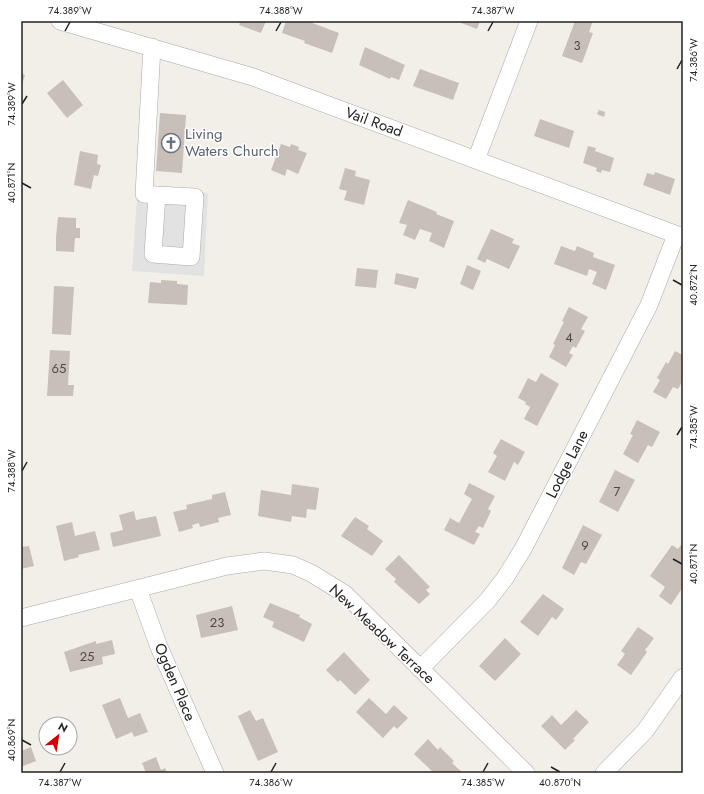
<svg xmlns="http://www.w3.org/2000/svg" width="704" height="794" viewBox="0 0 704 794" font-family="Jost,sans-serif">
  <rect width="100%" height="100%" fill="#f2efe9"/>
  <path fill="#e2e2e2" d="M138,185L208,193L204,276L132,271Z"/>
  <path fill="#c7bfb8" d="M236,21H266L261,33L239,25L240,23Z
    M286,21L304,22L307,21L339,33L332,53L304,43L305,41L282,33Z
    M456,21H480L477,29Z
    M575,21H593L589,32L593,33L582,63L562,56Z
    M365,47L405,65L399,80L391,77L390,79L359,65Z
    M420,69L459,83L453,100L413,86Z
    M21,73L25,75L21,87Z
    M63,80L83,105L67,118L47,93Z
    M599,110L605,112L604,117L597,114Z
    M160,113L186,115L182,173L156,171Z
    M540,119L574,131L569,148L534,136Z
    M281,144L290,147L291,144L299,147L298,150L307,153L298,174L287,169L285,176L271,170Z
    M588,146L596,148L595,151L614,158L610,172L602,170L601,173L596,171L597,168L583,163Z
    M80,151L98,155L97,164L101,165L98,176L94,175L91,189L74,185Z
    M345,168L356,171L355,176L370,180L364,205L344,200L347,191L339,189Z
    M655,172L675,179L670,195L643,185L647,173L654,175Z
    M408,200L437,212L436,214L454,221L444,248L429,241L432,233L420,229L415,240L403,235L407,225L399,223Z
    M58,217L76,218V228H80V238H75L74,252L56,251V237Z
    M491,229L514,239L512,243L520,246L509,269L487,259L485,263L477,259Z
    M561,246L575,251L577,246L594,253L593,257L615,265L606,290L592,284L597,272L589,269L587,276L554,264Z
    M467,265L481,271L473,290L460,284Z
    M357,268L378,270L376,288L355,286Z
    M396,273L419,278L416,289L394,284Z
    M161,280L177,281V284L188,285L187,305L148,303L150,282L161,283Z
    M54,286L74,287L71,335L52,334Z
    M569,307L588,317L581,329L585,331L576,348L573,346L569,353L573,355L566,367L549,357L555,345L553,344L564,322L562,321Z
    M50,350L70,351L68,385H74L73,396H47Z
    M675,351L683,355V380L678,389L673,387L666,399L653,392L660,380L657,378L666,362L668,364Z
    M541,373L559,384L537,426L524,419L530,407L525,404L526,402L518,398L528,378L536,382Z
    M637,420L660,432L652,447L648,445L638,463L623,454L633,435L630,434Z
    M501,439L525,452L518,465L514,462L505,481L488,472L497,456L493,453Z
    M615,470L635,480L618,512L599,502Z
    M469,483L495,496L488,509L491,511L483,528L479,526L475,532L480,534L474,545L444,530L450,518L459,523L472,499L464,494Z
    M292,484L319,488L316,510L307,509L306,518L292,516L291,522L258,516L261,490L291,495Z
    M225,492L231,515L218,518L219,522L200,527L199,523L192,525L193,528L179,532L173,512L187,509L186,505L212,499V495Z
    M134,511L136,520L156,516L161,536L113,547L110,533L123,530L119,515Z
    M355,517L369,526L367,529L383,541L372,556L341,536Z
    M72,522L75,536L95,531L100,550L78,555L79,557L64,561L56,526Z
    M583,525L602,535L586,564L581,562L574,575L562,568Z
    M683,542V587L671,605L659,596L665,587L650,576L672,545L678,549Z
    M29,546L34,566L21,569V547Z
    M399,555L430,587L426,590L430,594L419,604L394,582L396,579L385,569Z
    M543,594L564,609L556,620L552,617L538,636L520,622Z
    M270,603L300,615L299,617L312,624L304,642L272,627L274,622L263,617Z
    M232,606L238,630L201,638L196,615Z
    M638,627L654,638L645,650L647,652L631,675L617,665L625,654L621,651Z
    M505,638L521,654L495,681L479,666Z
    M112,640L115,654L102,657L103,664L70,672L64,652L96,641V644Z
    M344,652L370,680L355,695L340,680L338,682L326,670Z
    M120,698L128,718L140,713L148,732L134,737L132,732L116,739L102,705Z
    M369,698L386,714L394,705L408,718L397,729L394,726L383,738L356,712Z
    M250,710L256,721L263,718L278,752L258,761L238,716Z
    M576,710L589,722L573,739L575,740L565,750L541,726L552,715L561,725Z
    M428,739L438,750L440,747L454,761L452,763L463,773H434L414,754Z
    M31,747L36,761L21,767V751Z
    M156,757L161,770L165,768L167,773H146L142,763Z"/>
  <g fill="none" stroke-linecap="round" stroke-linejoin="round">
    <g stroke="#a9a9a9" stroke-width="18">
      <path id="minor" d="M60,21L253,77L683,237
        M152,47L144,194L157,195L153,254L191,257L195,197L157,195
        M476,160L529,21
        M138,589L159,647L215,773
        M21,618L227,566L264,561L293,565L311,573L345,594L526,773
        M420,669L488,600L505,578L523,549L649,305L676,235
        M604,773L645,731L683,677"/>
    </g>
    <use href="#minor" stroke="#fff" stroke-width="17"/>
  </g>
  <path fill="none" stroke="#222" stroke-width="1.5" d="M65,31L70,22M276,31L281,22M488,31L493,22M677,69L682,60M22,104L27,96M22,183L31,188M673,280L682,285M677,435L682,427M22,471L27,462M673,559L682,564M22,740L31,745M551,767L560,772M60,772L65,763M271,772L276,763M483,772L488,763"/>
  <defs>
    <g id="church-ring" transform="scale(1)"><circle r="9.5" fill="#fff" stroke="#6b7280" stroke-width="1.5"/><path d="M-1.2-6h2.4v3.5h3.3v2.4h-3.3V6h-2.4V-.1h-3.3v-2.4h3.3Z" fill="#6b7280"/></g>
  </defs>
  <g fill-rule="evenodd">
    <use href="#church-ring" x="171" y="143"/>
  </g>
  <g text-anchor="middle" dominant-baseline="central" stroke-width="3" stroke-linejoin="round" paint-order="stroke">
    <g font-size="13" fill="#4b4948">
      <text x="577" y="45">3</text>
      <text x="569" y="337">4</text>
      <text x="59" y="368">65</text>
      <text x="617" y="491">7</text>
      <text x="585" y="545">9</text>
      <text x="217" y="622">23</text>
      <text x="87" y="656">25</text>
    </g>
    <g font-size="15" fill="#222" stroke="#fff">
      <text transform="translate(374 122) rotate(20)">Vail Road</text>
      <text transform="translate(567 464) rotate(-63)">Lodge Lane</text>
      <text transform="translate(382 634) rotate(43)">New Meadow Terrace</text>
      <text transform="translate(175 682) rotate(67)">Ogden Place</text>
    </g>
    <g font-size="15" fill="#5b616d" stroke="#fff" text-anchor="start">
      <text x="185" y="134">Living<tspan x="185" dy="17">Waters Church</tspan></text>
    </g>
  </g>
  <rect width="704" height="794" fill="none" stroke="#ffffff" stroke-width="44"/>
  <g transform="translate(58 736) rotate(30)"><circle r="19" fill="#ffffff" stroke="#a7a7a7"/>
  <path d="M0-3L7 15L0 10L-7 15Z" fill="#d40000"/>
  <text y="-6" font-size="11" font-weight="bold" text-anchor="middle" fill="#222222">N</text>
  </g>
  <rect x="22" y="22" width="660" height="750" fill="none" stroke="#222" stroke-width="1.5"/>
  <g font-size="10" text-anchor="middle" fill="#222">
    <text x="70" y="14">74.389°W</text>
    <text x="281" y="14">74.388°W</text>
    <text x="493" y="14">74.387°W</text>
    <text transform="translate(693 60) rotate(-90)" y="4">74.386°W</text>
    <text transform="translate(11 104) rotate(-90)" y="4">74.389°W</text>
    <text transform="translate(11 183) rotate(-90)" y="4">40.871°N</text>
    <text transform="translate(693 285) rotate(-90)" y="4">40.872°N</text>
    <text transform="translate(693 427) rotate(-90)" y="4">74.385°W</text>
    <text transform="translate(11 471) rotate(-90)" y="4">74.388°W</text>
    <text transform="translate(693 564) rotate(-90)" y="4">40.871°N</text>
    <text transform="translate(11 740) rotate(-90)" y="4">40.869°N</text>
    <text x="60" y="786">74.387°W</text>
    <text x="271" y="786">74.386°W</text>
    <text x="483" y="786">74.385°W</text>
    <text x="560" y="786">40.870°N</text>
  </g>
</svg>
